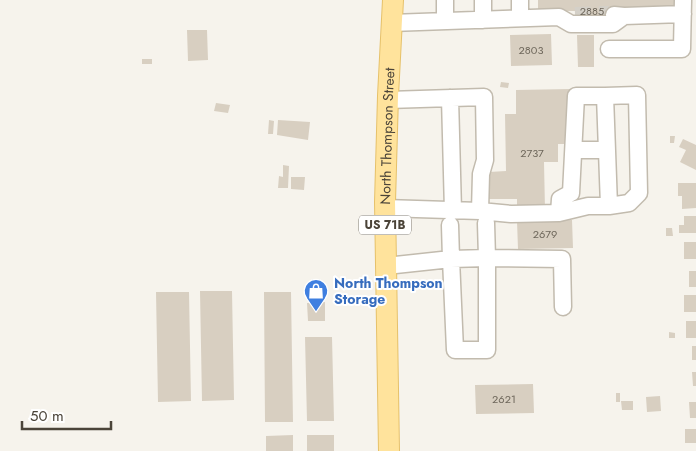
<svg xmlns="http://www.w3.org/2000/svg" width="696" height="451" viewBox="0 0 696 451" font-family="Jost,sans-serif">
  <rect width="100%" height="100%" fill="#f6f3ec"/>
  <path fill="#d8cfc1" d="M538,0H674V7L610,21L575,22V11H544L538,10Z
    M187,30H207L208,60L188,61Z
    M551,34L552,65L511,66L510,35Z
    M577,35H594V67H578Z
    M142,59H152V64H142Z
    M501,82L509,83L508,88L500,87Z
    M570,89V144H558V162H544L545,210H517V199H489V172L506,171L505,114H516V90Z
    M216,103L230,105L228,113L214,111Z
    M269,120L274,121L273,134H268Z
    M278,120L310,122L308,140L277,135Z
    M670,136H675L674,143H670Z
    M683,139L696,145V170L680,162L686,150L679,147Z
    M283,165L289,166L288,188H278L279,176L283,177Z
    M291,177H305L304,190L291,189Z
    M678,183H696V208L682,209V196H678Z
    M684,216H696V233H679V225H684Z
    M572,220L573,248L518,249L517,221Z
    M666,228H672L673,236H666Z
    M684,242H696V259H684Z
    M689,271H696V287H689Z
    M200,291H232L234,400L202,401Z
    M156,292H189L191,401L158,402Z
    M264,292H291L293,422H265Z
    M684,295H696V312H684Z
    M325,302V321H308L307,303Z
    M686,321H696V338H686Z
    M669,332L675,333V338H669Z
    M305,337H332L334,421H307Z
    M692,346H696V360H692Z
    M692,372H696V386H693Z
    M533,384L534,413L476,414L475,385Z
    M616,393H620V402H616Z
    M660,396L661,411L647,412L646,397Z
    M621,401H633V410H622Z
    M689,402H696V418H690Z
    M685,429H696V443H685Z
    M293,435V451H266V436Z
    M307,435H334V451H307Z"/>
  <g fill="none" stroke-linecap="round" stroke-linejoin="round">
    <path stroke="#d4d0c8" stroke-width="16" stroke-dasharray="16 8" stroke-linecap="butt" d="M575,15L609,14"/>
    <g stroke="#c2bbae" stroke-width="19">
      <path id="minor" d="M445,0V20
        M520,0V18
        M614,15L624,16L683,14
        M483,20V0
        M391,23L559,17L571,24H613L624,16
        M609,49H682L683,0
        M450,98L453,211
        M388,100L484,97L485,160L481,174L480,211
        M574,150H607
        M385,208L480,211L511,214L559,213L588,206H609L629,203L639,193L637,95L605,96L609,206
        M559,213L560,199L571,193L576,96H605
        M486,223L487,258L562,259L563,307
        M386,266L451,259L455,350H487V258L451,259L450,225"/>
    </g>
    <g stroke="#e6c16a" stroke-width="22">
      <g id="major">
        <path id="s1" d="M389,451L385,202L388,96L393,0"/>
      </g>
    </g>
    <use href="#minor" stroke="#fff" stroke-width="16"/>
    <use href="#major" stroke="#ffe39c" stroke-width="20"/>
  </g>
  <defs>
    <g id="shop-pin" transform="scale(1.25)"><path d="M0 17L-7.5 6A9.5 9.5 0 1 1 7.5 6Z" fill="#3f7fe0" stroke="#fff"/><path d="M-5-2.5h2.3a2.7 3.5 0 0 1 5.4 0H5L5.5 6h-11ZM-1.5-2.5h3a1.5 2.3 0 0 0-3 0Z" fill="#fff"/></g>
  </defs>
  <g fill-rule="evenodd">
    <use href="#shop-pin" x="316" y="291"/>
  </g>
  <g text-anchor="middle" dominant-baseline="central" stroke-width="4" stroke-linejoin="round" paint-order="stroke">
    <g font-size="11" fill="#6e675b">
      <text x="592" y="11">2885</text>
      <text x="531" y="50">2803</text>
      <text x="532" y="153">2737</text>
      <text x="545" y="234">2679</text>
      <text x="504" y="399">2621</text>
    </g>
    <rect fill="#fff" stroke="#817c74" stroke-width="1" x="359" y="215.5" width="52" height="19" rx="4"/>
    <g font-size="12" font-weight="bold" fill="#4b4439">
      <text x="385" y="225">US 71B</text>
    </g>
    <g font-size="14" fill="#4b4439" stroke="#fff">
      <text stroke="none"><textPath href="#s1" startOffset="315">North Thompson Street</textPath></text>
    </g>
    <g font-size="14" font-weight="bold" fill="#366cbe" stroke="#fff" text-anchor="start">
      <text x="334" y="283">North Thompson<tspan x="334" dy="16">Storage</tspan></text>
    </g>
  </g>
  <path d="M22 421v8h89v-8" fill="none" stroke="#4b4439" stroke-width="2.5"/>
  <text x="30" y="421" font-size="15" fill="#4b4439" stroke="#ffffff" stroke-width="4" paint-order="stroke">50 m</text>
</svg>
